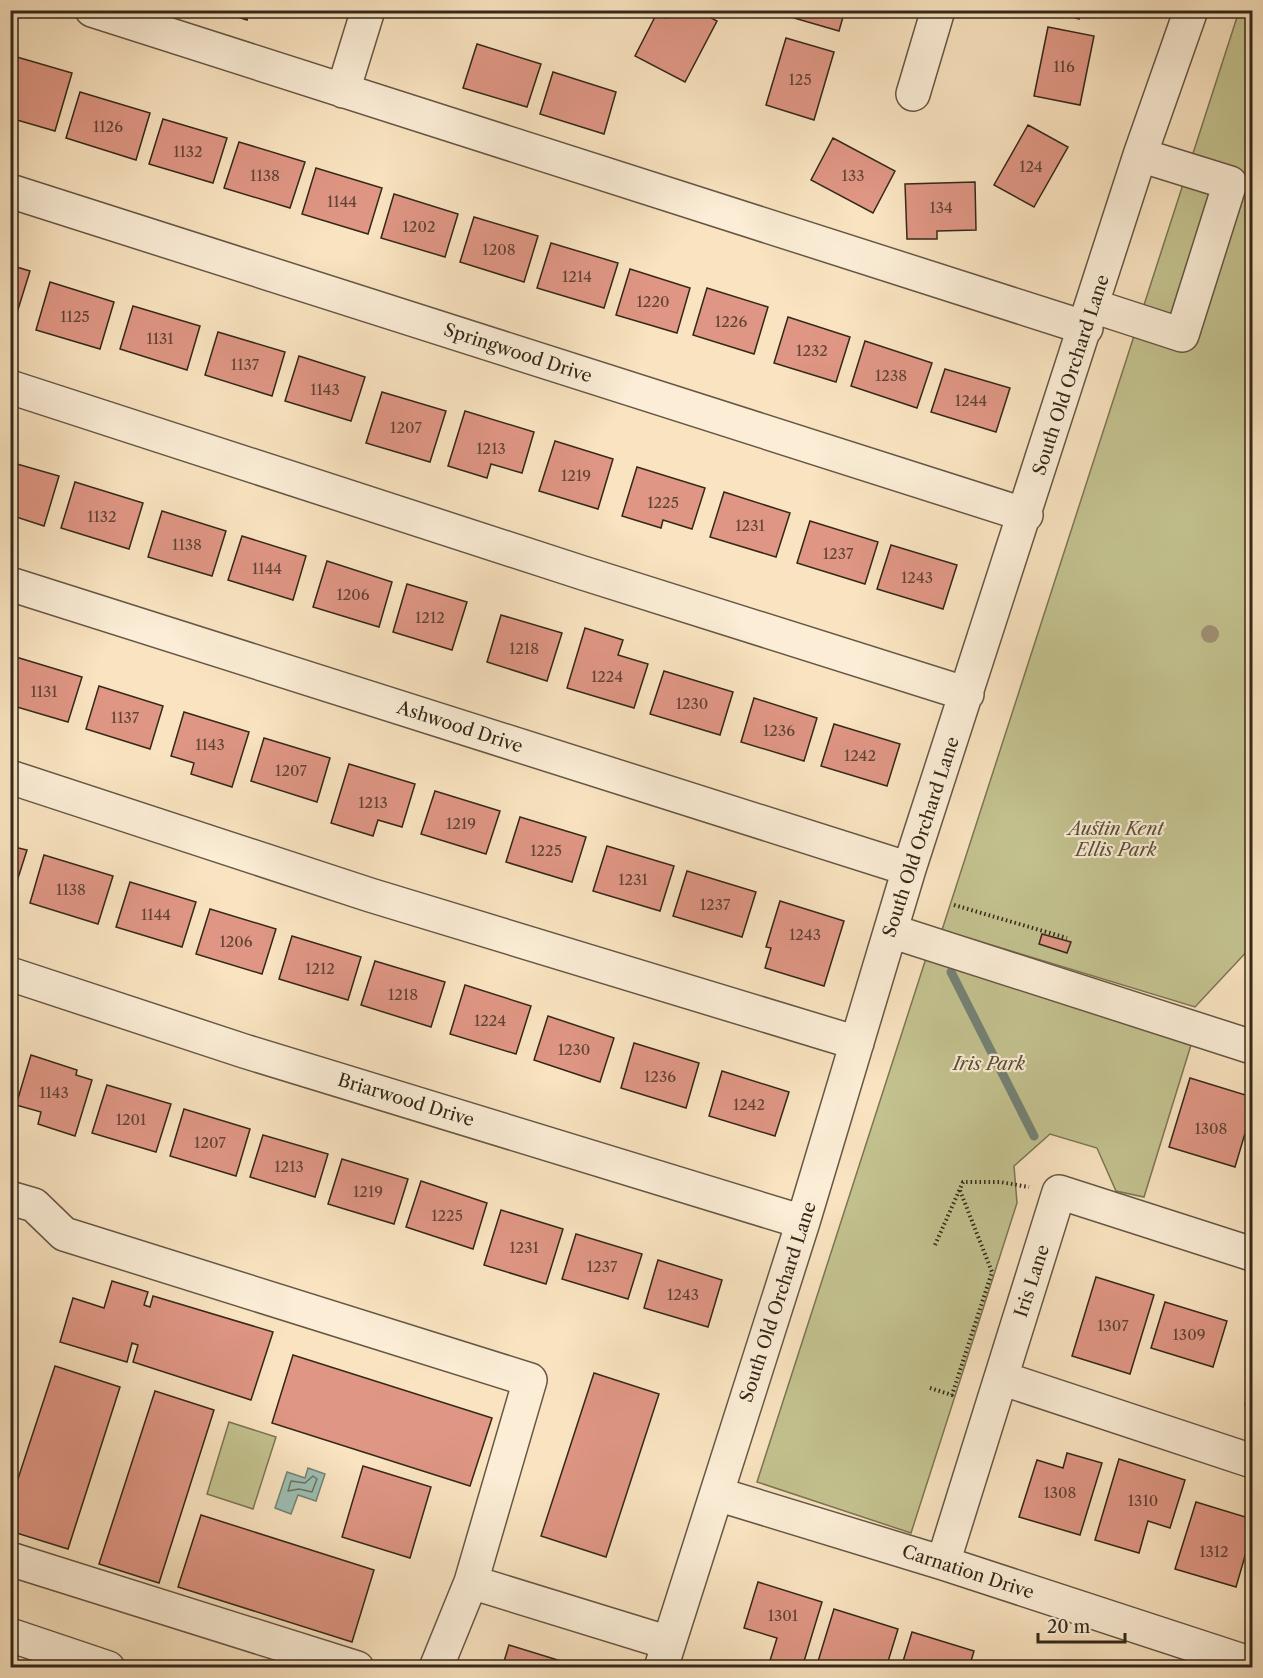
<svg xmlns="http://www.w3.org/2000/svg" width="1263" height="1678" viewBox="0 0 1263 1678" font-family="'Libre Caslon Text',serif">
  <rect width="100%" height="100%" fill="#f9e3c0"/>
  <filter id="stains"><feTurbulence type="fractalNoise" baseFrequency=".00333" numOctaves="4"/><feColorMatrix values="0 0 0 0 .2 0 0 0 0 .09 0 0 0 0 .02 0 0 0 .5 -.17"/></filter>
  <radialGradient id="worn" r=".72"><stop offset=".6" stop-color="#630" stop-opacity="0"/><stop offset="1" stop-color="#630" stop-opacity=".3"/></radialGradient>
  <path fill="#c3c28f" stroke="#7c7554" stroke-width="1.5" d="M1239,11H1252V946L1195,1007L942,930Z
    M929,949L1195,1032L1144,1197L1116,1191L1097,1148L1050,1134L1014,1166L1017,1203L911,1533L757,1482Z
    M229,1422L276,1437L253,1509L207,1494Z"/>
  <path fill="#9ebeb2" stroke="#748275" stroke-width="1.5" d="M308,1468L325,1474L316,1501L298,1495L291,1514L275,1508L287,1472L305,1478Z"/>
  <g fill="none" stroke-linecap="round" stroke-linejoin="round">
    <path stroke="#6a7366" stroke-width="1.5" d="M313,1476L317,1479L312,1492L299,1489L288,1491L291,1481L305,1483Z"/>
    <path stroke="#748275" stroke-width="9" d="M951,972L1034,1136"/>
  </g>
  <path fill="#df9684" stroke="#35281a" stroke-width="1.5" d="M217,10H250L247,20Z
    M670,10H697L717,21L685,82L635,56L657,13L666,18Z
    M796,10H845L839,31L794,18Z
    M1052,10H1082L1079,19Z
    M1048,27L1094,36L1080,105L1034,96Z
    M786,38L834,52L814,120L766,105Z
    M477,44L541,64L527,107L463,88Z
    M10,55L72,73L55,131L10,118Z
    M553,72L616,92L604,134L540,114Z
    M80,92L150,113L136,160L66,138Z
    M163,119L227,138L213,183L149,164Z
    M1028,125L1068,147L1034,207L994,185Z
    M833,138L895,171L873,213L811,180Z
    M239,142L305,162L290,208L224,188Z
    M316,168L382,188L368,234L302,214Z
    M975,182L976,230L937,231V239H907L905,184Z
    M394,194L458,214L445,257L381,238Z
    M474,217L538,236L524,282L460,262Z
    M551,243L618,263L604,308L537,288Z
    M10,265L30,271L16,316L10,315Z
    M630,269L690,288L677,333L616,315Z
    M50,282L114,302L100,349L36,330Z
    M707,288L768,307L754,354L693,335Z
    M133,306L200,326L187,370L120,349Z
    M788,317L850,337L836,382L774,363Z
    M218,332L285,352L272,396L205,375Z
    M865,341L932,363L917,408L851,386Z
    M299,356L365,377L351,421L285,401Z
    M945,369L1010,388L996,432L931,412Z
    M382,392L446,411L430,462L366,443Z
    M465,411L534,432L522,473L491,464L487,478L448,466Z
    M555,441L613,459L598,509L539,491Z
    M10,462L59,476L44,526L10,515Z
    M637,467L705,488L692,529L663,520L661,528L622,516Z
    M75,482L143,503L129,549L61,528Z
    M724,492L790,513L776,557L710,537Z
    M162,511L226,531L212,576L148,557Z
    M810,521L878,542L865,584L797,563Z
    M242,536L306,556L293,600L228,580Z
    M891,545L957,565L943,609L877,589Z
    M327,561L392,582L379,627L313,607Z
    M407,584L467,602L452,650L393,632Z
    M501,615L562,633L547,681L487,662Z
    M585,628L623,640L618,655L648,664L634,708L567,688Z
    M16,657L82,677L68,722L10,705V674Z
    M664,671L733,692L720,735L650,714Z
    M99,686L163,706L150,749L86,729Z
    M754,698L817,718L804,761L741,742Z
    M184,712L249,732L232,787L191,774L194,763L171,756Z
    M834,724L900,744L887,786L821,766Z
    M264,738L330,758L317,802L251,781Z
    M349,764L415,784L402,827L378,820L373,836L331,823Z
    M435,791L500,811L486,854L421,834Z
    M520,817L586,837L572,882L506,862Z
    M10,846L27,850L10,903Z
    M607,846L674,866L660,911L593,891Z
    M44,855L113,876L98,924L30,903Z
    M687,871L756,892L742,937L673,916Z
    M130,882L196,902L182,947L116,927Z
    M780,901L844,921L824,986L765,968L771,948L766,947Z
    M210,909L276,929L262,974L196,954Z
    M1042,934L1071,942L1067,953L1039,944Z
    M292,936L361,957L348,1000L279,979Z
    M375,961L445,982L431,1027L361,1005Z
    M465,985L531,1006L516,1054L450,1034Z
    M548,1016L614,1038L600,1082L534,1060Z
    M634,1043L699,1063L686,1108L621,1088Z
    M10,1053L17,1055L10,1075Z
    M31,1055L77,1070L76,1075L92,1080L75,1136L38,1124L41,1112L16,1105Z
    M722,1071L789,1092L775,1136L709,1116Z
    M1190,1078L1252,1097V1110L1235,1167L1169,1147Z
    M107,1085L171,1104L156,1152L92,1133Z
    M184,1109L250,1129L236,1176L170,1156Z
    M263,1135L328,1154L315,1197L250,1177Z
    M1252,1151V1174L1246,1172Z
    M342,1159L408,1179L394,1224L328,1204Z
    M421,1181L487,1203L473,1249L406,1227Z
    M501,1210L563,1229L546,1284L484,1265Z
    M576,1234L642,1254L628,1299L562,1279Z
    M658,1260L722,1280L708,1327L644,1308Z
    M1096,1277L1154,1295L1130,1374L1072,1356Z
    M112,1281L148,1292L144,1305L150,1307L153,1296L273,1332L251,1400L133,1362L138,1345L132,1343L127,1362L60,1342L73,1298L104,1308Z
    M1165,1302L1227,1321L1213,1367L1151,1348Z
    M293,1355L492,1418L470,1486L272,1423Z
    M55,1366L120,1387L68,1549L10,1531V1503Z
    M594,1373L659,1394L606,1557L541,1536Z
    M1252,1379V1407L1245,1405Z
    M155,1391L214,1410L159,1583L99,1564Z
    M1067,1453L1102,1463L1080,1535L1019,1517L1037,1460L1063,1468Z
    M1119,1459L1185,1480L1170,1528L1148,1521L1139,1553L1095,1540Z
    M363,1466L431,1487L410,1558L342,1537Z
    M1196,1502L1252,1519V1532L1236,1587L1175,1569Z
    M201,1515L374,1570L352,1642L178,1587Z
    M758,1582L822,1602L802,1668L768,1667L777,1638L744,1628Z
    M834,1609L898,1629L886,1668H816Z
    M912,1632L974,1651L969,1668H901Z
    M509,1645L574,1665L573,1668H502Z
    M985,1661L1006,1668H983Z"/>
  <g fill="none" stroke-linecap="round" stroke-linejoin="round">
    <g stroke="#665744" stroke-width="36">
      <path id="minor" d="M92,10L1086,328
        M343,91L368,10
        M913,94L938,10
        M10,191L1026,515
        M1093,306L1182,335L1230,183L1140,155
        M10,387L583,573L967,694
        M10,584L909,869
        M10,777L370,895L857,1043
        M891,931L1252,1047
        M10,974L244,1051L803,1222
        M10,1198L34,1205L64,1234L530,1380L471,1582L669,1643
        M1001,1378L1252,1461
        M717,1494L943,1563L1252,1664
        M10,1559L357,1668
        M943,1563L1059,1192L1252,1254
        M10,1635L108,1668
        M436,1668L471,1582
        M661,1668L803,1222L909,869L1140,155L1191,10"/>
    </g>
    <path stroke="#35281a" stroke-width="4" stroke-dasharray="1.5 3" stroke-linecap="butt" d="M954,905L1067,938
      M935,1245L963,1182H1000L1029,1187
      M930,1388L952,1395L992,1272L959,1188"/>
    <use href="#minor" stroke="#fbedd6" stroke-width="33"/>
  </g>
  <circle fill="#a09175" cx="1210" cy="634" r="9"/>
  <g text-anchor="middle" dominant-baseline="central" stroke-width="4.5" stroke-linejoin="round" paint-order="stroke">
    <g font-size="15" fill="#604434">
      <text x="1064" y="66">116</text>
      <text x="800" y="79">125</text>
      <text x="108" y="126">1126</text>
      <text x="188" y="151">1132</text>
      <text x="1031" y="166">124</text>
      <text x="265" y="175">1138</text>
      <text x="853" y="175">133</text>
      <text x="342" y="201">1144</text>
      <text x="941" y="207">134</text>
      <text x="419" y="226">1202</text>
      <text x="499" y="249">1208</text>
      <text x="577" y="276">1214</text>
      <text x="653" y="301">1220</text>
      <text x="75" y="316">1125</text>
      <text x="731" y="321">1226</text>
      <text x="160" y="338">1131</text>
      <text x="812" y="350">1232</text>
      <text x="245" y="364">1137</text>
      <text x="891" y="375">1238</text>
      <text x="325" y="389">1143</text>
      <text x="971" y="400">1244</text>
      <text x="406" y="427">1207</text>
      <text x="491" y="448">1213</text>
      <text x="576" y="475">1219</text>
      <text x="663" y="502">1225</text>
      <text x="102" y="516">1132</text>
      <text x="750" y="525">1231</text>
      <text x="187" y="544">1138</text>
      <text x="838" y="553">1237</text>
      <text x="267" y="568">1144</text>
      <text x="917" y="577">1243</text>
      <text x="353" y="594">1206</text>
      <text x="430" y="617">1212</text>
      <text x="524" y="648">1218</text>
      <text x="607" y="676">1224</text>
      <text x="44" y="691">1131</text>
      <text x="692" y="703">1230</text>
      <text x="125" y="717">1137</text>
      <text x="779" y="730">1236</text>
      <text x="210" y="744">1143</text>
      <text x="860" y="755">1242</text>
      <text x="291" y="770">1207</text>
      <text x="373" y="802">1213</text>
      <text x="461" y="823">1219</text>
      <text x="546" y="850">1225</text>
      <text x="633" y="879">1231</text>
      <text x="71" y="889">1138</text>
      <text x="715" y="904">1237</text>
      <text x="156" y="914">1144</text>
      <text x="805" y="934">1243</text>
      <text x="236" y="941">1206</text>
      <text x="320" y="968">1212</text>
      <text x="403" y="994">1218</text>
      <text x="490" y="1020">1224</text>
      <text x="574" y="1049">1230</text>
      <text x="660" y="1076">1236</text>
      <text x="54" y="1092">1143</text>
      <text x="749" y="1104">1242</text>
      <text x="131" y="1119">1201</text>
      <text x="1211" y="1128">1308</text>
      <text x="210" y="1142">1207</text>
      <text x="289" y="1166">1213</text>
      <text x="368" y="1191">1219</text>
      <text x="447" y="1215">1225</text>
      <text x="524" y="1247">1231</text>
      <text x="602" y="1266">1237</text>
      <text x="683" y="1294">1243</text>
      <text x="1113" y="1325">1307</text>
      <text x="1189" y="1334">1309</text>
      <text x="1060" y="1492">1308</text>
      <text x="1143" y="1500">1310</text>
      <text x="1214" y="1551">1312</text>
      <text x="783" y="1615">1301</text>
    </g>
    <g font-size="18" fill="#35281a" stroke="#fbedd6">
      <text transform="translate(518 353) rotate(18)">Springwood Drive</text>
      <text transform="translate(1071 375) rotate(-72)">South Old Orchard Lane</text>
      <text transform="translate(460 727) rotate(18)">Ashwood Drive</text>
      <text transform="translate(921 837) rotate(-72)">South Old Orchard Lane</text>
      <text transform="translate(406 1100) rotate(17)">Briarwood Drive</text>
      <text transform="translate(1032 1281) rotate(-72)">Iris Lane</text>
      <text transform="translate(778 1302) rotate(-72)">South Old Orchard Lane</text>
      <text transform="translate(968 1572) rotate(18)">Carnation Drive</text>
    </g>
    <g font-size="18" font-style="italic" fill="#584e37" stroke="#fbedd6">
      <text x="1116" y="829">Austin Kent<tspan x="1116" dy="21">Ellis Park</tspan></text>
      <text x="989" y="1064">Iris Park</text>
    </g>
  </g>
  <rect width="1263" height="1678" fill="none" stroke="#f9e3c0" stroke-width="36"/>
  <rect x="12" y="12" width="1239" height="1654" fill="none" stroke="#35281a" stroke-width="3"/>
  <rect x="18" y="18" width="1227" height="1642" fill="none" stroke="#35281a" stroke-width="1.5"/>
  <path d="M1038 1633v9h87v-9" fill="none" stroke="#35281a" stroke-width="3"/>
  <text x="1047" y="1633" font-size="18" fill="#35281a" stroke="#fbedd6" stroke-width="4.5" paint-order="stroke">20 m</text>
  <rect width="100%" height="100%" filter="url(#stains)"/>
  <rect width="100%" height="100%" fill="url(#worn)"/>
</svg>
